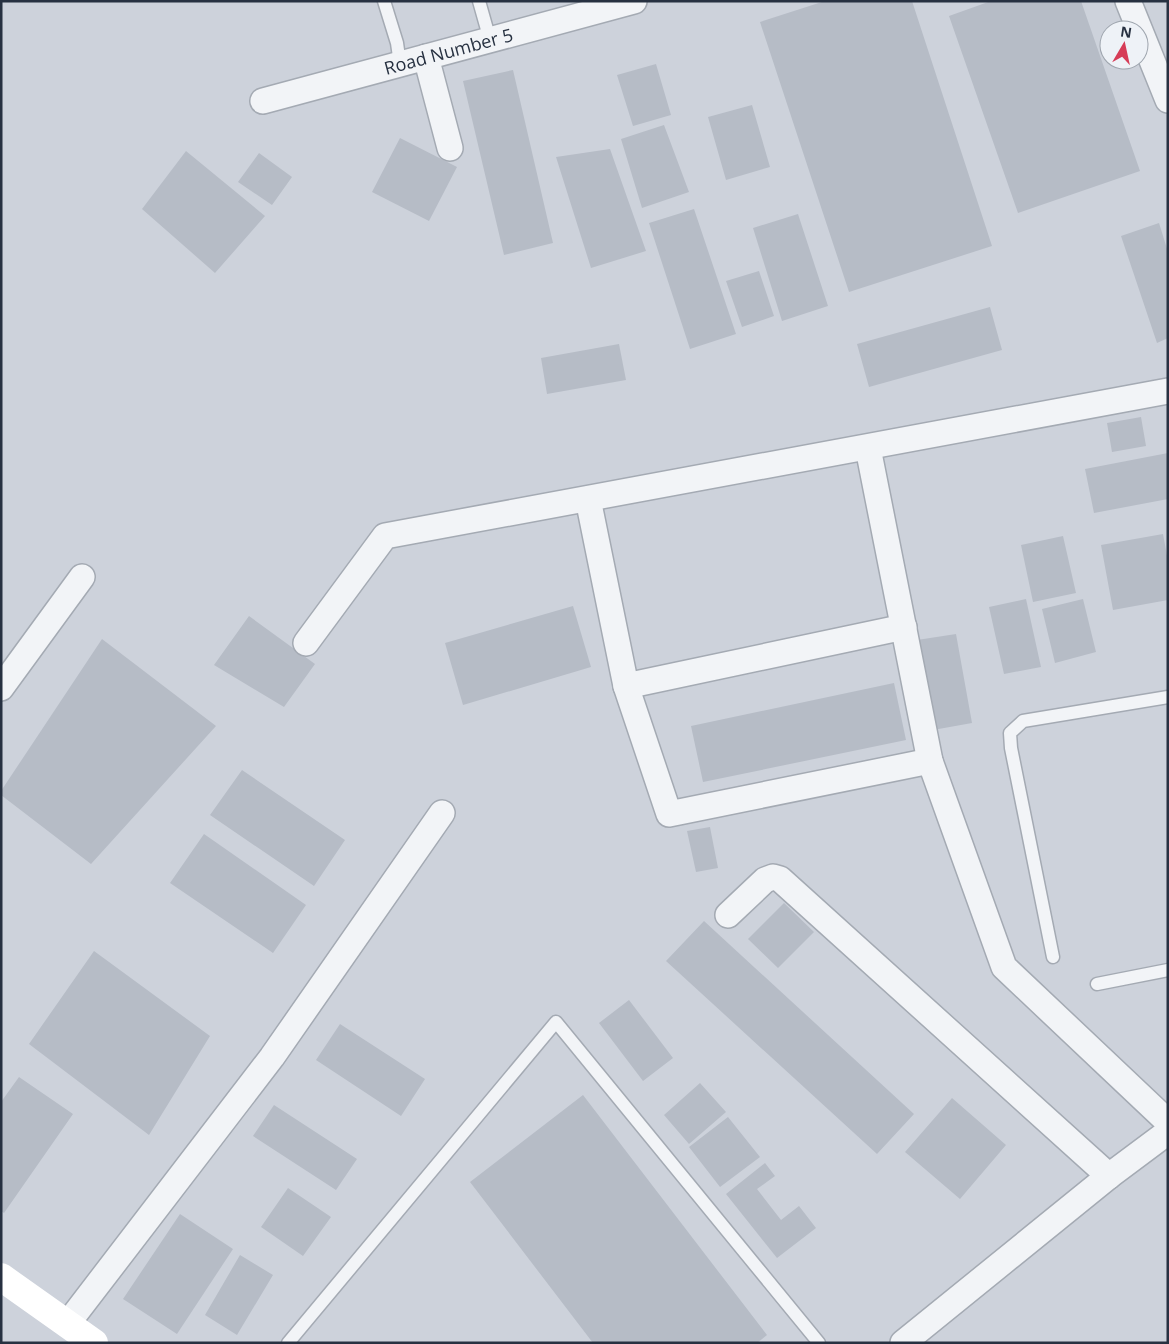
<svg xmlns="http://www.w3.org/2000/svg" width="1169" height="1344" viewBox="0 0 1169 1344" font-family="'Open Sans',sans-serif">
  <rect width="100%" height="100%" fill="#dfe3e9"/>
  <path fill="#cdd2db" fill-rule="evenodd" d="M1,1H1168V1343H1ZM1109,30H1139V60H1109Z"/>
  <path fill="#b6bcc6" d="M825,1H912L992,246L849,292L760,22Z
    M991,1H1081L1140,171L1018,213L949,16Z
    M656,64L671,115L633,126L617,75Z
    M513,70L553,243L504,255L463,81Z
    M752,105L770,167L726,180L708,117Z
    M664,125L689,192L642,208L621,139Z
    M400,138L457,167L429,221L372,192Z
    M610,149L646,251L591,268L556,157Z
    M186,151L265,216L215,273L142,209Z
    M259,153L292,177L272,205L238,182Z
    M694,209L736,334L690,349L649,223Z
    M798,214L828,306L782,321L753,228Z
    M1159,223L1168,252V338L1157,343L1121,236Z
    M759,271L774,316L742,327L726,281Z
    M990,307L1002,350L869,387L857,344Z
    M619,344L626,380L547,394L541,358Z
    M1141,417L1146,446L1112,452L1107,423Z
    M1168,453V499L1094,513L1085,469Z
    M1163,534L1168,561V600L1113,610L1101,545Z
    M1063,536L1076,593L1033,602L1021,545Z
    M1026,599L1041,667L1004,674L989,607Z
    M1083,599L1096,652L1055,663L1042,609Z
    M573,606L591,667L463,705L445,643Z
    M249,616L315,664L284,707L214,665Z
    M956,634L972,723L933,730L917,640Z
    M102,639L216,726L91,864L1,795V791Z
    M894,683L906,740L703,782L691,726Z
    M242,770L345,840L314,886L210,815Z
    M710,827L718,868L696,872L687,831Z
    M204,834L306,905L273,953L170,883Z
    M784,903L814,932L778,968L748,939Z
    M704,921L914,1114L877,1154L666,961Z
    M94,951L210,1036L149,1135L29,1044Z
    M629,1000L673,1058L643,1081L599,1023Z
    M340,1024L425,1079L401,1116L316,1060Z
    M19,1077L73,1114L4,1213L1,1211V1102Z
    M700,1083L726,1112L689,1144L664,1115Z
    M583,1095L767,1335L757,1343H593L470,1182Z
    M952,1098L1006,1145L960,1199L905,1152Z
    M274,1105L357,1159L336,1190L253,1136Z
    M728,1117L760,1157L720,1187L689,1147Z
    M765,1163L775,1176L757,1189L781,1220L799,1206L816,1228L777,1258L726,1194Z
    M288,1188L331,1217L303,1256L261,1227Z
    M180,1214L233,1249L177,1334L123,1299Z
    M240,1255L273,1275L237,1335L205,1315Z"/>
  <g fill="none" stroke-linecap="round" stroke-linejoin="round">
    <g stroke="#a4aab3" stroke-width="15">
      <path id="lane" d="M384,1L397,43L400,64
        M479,1L490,40
        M1053,957L1011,748L1010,733L1023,721L1168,697
        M1097,984L1168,970
        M288,1343L556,1022L819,1343"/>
    </g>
    <g stroke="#a4aab3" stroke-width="28">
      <g id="street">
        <path d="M1128,1L1168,100"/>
        <path d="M426,57L450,148"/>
        <path id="s1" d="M263,101L634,1"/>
        <path d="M868,448L930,761L1004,967L1168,1122"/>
        <path d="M588,499L626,686L669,814L930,761"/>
        <path d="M306,643L385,536L1168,391"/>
        <path d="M626,686L904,627"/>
        <path d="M1,688L82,577"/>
        <path d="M728,915L765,880L773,877L780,879L1109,1176"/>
        <path d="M68,1323L272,1057L442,813"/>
        <path d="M903,1343L1109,1176L1168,1132"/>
      </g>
    </g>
    <use href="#lane" stroke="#f2f4f7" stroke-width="12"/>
    <use href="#street" stroke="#f2f4f7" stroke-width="25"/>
    <path stroke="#fff" stroke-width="28" d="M1,1277L94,1343"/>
  </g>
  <g text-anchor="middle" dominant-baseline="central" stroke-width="4.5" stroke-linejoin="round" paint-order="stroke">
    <g font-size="18" fill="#273141" stroke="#eef2f7">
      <text stroke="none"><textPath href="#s1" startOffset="192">Road Number 5</textPath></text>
    </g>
  </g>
  <rect width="1169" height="1344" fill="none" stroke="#273141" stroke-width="5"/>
  <g transform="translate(1124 45) rotate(9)"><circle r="24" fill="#eef2f7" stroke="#9ea5ae"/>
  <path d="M0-4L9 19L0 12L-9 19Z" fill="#d63c57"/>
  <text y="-8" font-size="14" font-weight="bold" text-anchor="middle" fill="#273141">N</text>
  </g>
</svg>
